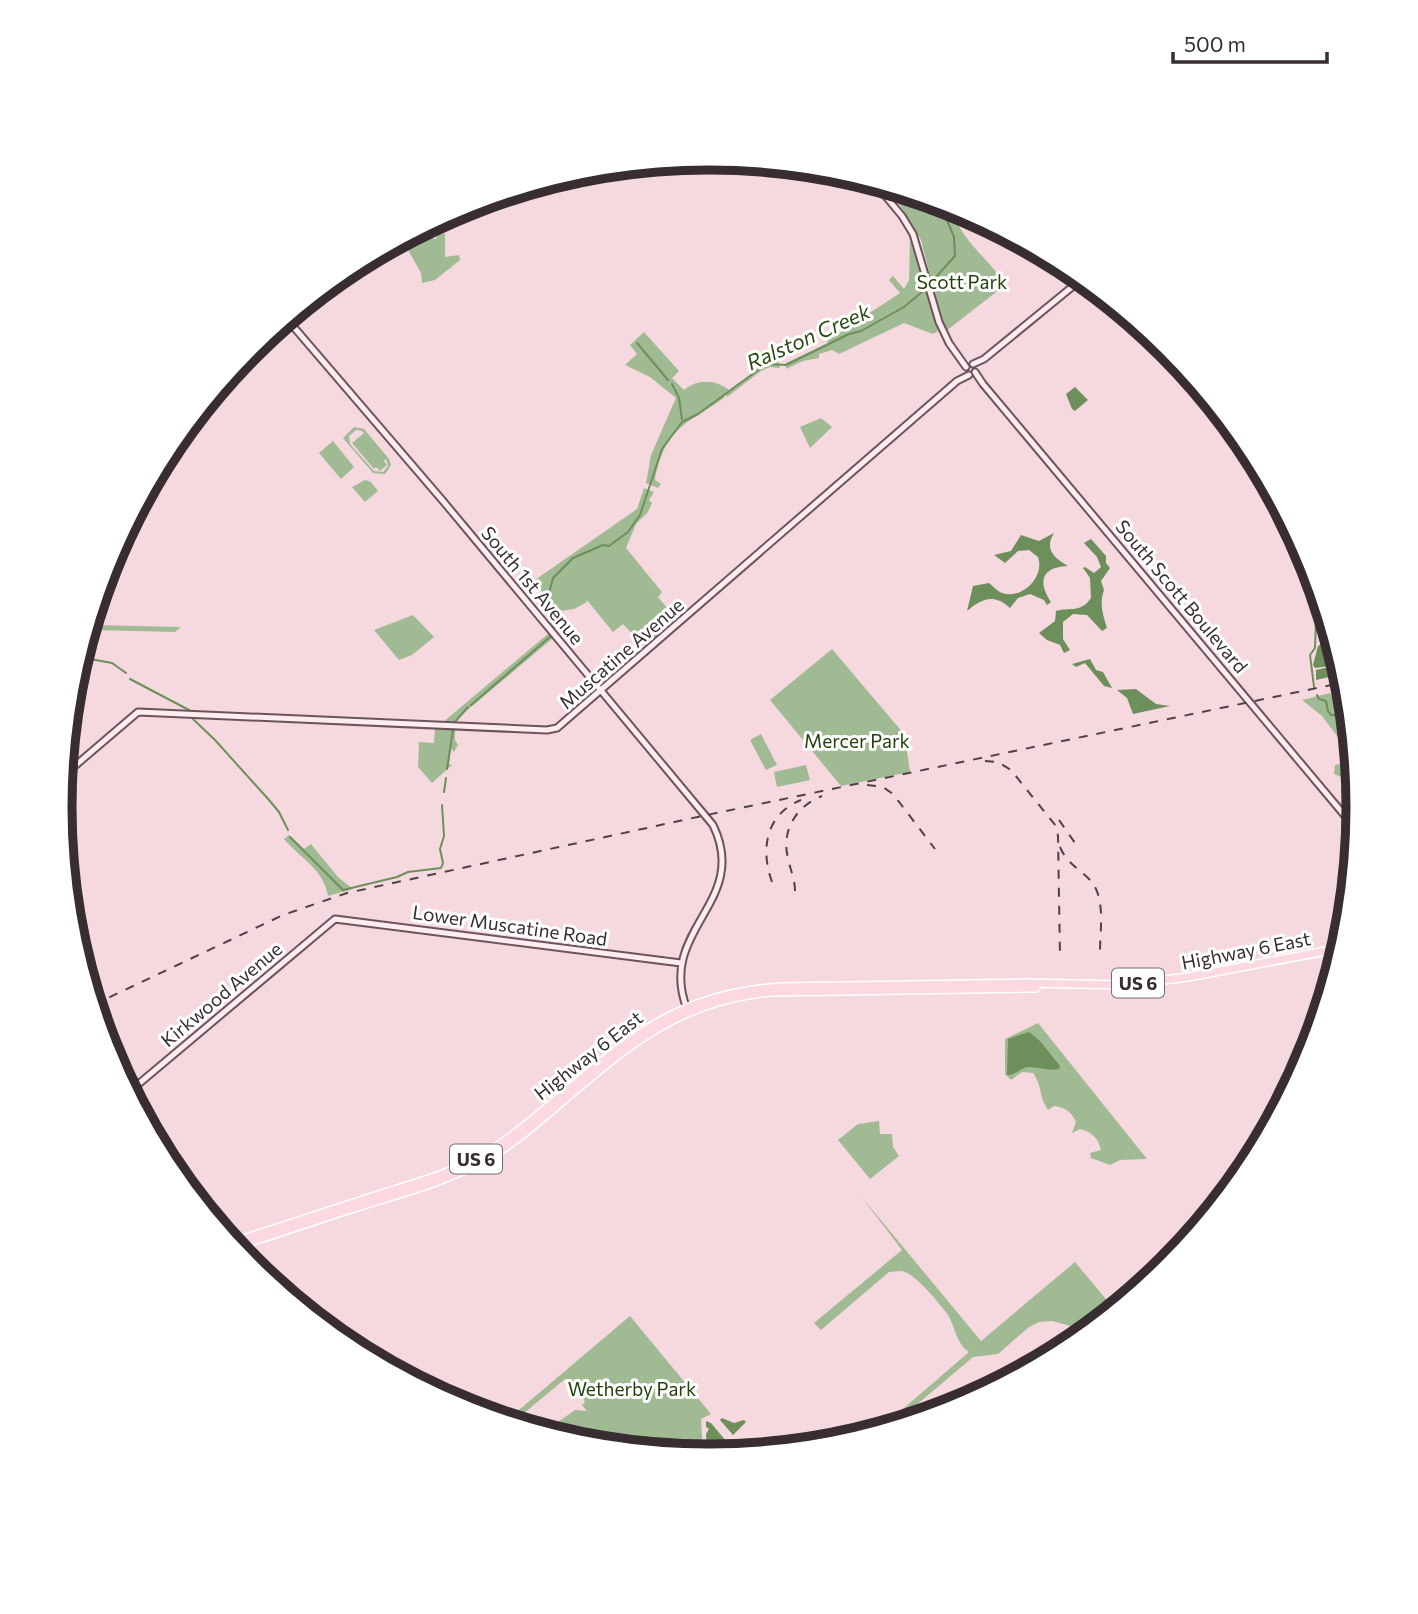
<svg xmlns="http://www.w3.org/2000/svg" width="1418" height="1614" viewBox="0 0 1418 1614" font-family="Commissioner,sans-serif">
  <rect width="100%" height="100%" fill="#f6d8df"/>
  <path fill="#a0bb94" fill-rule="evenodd" d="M910,192L955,206C951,233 991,260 1004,283V286L946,331L940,316L921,240L898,202Z
    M438,233L445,234V257L459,255L460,260L435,280L422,283L421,273L407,248L422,236L436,239Z
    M910,240L938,331L933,334L904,323L839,354L832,350L819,354V358L803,361L786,369V363L828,343L827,341L900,293L889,280L893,276L904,289L909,280Z
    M644,332L679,371L672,378L684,390C697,379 715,379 729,390L771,361L778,360L780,368L770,367L761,371L727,397L725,394L724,398C686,425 665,427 655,480L661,484L658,488L646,483L651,455L676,398L650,377L625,365L637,354L630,345Z
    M821,418L832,427L810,448L800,427Z
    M354,427L364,429L389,459L391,465L385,474L373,473L343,438ZM356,430L362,431L353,439L362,431L364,433L352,443L374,469L376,467L380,471L387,465L384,461L386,459L388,466L383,472L374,471L350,444L349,436Z
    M333,441L354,467L341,479L319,453Z
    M365,480L371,482L378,491L365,502L352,487Z
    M644,488L654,492L649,500L652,503L648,512L636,524L626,548L662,592L658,597L678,621L652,643L640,630L633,635L623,624L613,632L586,599L587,602L574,609L560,611L556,628L550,622C552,608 543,593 535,580L637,509Z
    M413,615L434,637L412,655L399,660L374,630Z
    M91,625L181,627L175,632L95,630Z
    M549,633L553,638L451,724L442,723Z
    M832,649L910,741L906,745L910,772L841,786L770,700Z
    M1330,693L1350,723L1357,794L1344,778L1334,774L1335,765L1342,763L1340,740L1322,716L1302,700Z
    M435,728L455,730V740L458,745L454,752L451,749L449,764L452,765L432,783L418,767L419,742L434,743Z
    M761,734L777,765L766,770L750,740Z
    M806,765L810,780L777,787L774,772Z
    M289,835L304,849L311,844L338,877L353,889L328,896C323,868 301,859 284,839Z
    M1038,1023L1147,1159L1120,1160L1110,1165L1091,1158L1090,1153L1101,1150C1098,1138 1092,1132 1080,1129L1072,1133L1076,1122C1071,1111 1066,1108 1054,1106L1048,1110C1038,1095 1043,1087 1033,1073L1022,1072L1011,1080L1005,1074V1039Z
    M879,1121L880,1134H892L893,1147L899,1156L870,1179L838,1140L858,1124Z
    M860,1195L981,1341L1075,1262L1115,1310L1089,1331L1052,1321L1039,1322L1029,1327L998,1354L973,1357L894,1424L890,1420L969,1352C955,1342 956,1328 948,1315C940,1304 917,1276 905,1272C900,1270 894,1272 889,1272L821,1330L814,1323L902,1250Z
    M630,1316L711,1414L701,1419L703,1456L698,1452L685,1448L684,1438L666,1452L582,1444L544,1432L575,1410L587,1411L582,1405L585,1402C581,1394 573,1382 565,1379L517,1419L511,1422L506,1421Z"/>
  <path fill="#6d8f5b" d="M1075,387L1088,400L1075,411L1072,409L1066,394Z
    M1054,533C1044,549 1054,558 1068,566C1042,567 1037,581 1051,602L1047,605L1044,600L1030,594L1018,598L1010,608C993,593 982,599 967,611L973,586L989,583C993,586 997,591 1002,593C1023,600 1045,576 1038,557L1029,550L1018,551L1005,563L994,555L1011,551L1021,535L1039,541Z
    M1091,539L1106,556V563L1110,568L1101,581L1104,590C1099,604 1103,615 1107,628L1102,631L1087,615L1073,614L1063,622V639L1070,650L1064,653L1060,645L1047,640L1039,633L1055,621L1056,611C1070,607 1081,613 1091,598L1090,578L1083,568L1085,567L1094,573L1101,567L1097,557L1084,543Z
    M1328,640L1337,650L1343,671L1330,666L1315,668L1313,665L1318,646Z
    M1090,659L1096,670L1103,672L1112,688L1104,686L1085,663L1076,667L1072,664Z
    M1329,667L1342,674L1316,680V670Z
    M1136,689L1156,704L1170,706L1133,714L1127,698L1117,690Z
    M1346,736H1352L1356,779L1349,771L1342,770V766L1347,765Z
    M1029,1032L1040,1041L1060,1066L1059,1069C1049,1071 1039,1067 1029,1067C1021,1067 1017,1075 1007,1075L1008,1039Z
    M722,1418L734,1423L744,1420L746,1422L733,1435L720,1420Z
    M706,1421L711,1423L726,1441L719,1444L716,1442L707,1453L706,1434L709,1429L706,1427Z"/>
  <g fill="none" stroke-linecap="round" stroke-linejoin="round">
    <path stroke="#6d8f5b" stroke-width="2" d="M800,167L810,177
      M936,277L955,256L954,237L946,218L947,204
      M637,343L668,380
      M672,384L679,398L682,419
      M554,628L549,593L553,578L573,558L603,545L609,546L628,532L640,515L662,449L682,422L698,414L758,370L770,364L786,365L849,334L861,331L904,307L922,292
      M79,657L112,663L126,673
      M130,679L189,710
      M1314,687L1310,655L1315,648L1316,621L1323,605
      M1317,695L1319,699L1326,701L1328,711L1331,715H1338L1341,719L1340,726L1349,738
      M471,705L551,636
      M193,719L215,740L269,800L279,812L288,830
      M454,723L468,707
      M447,769L453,730
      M444,792L446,778
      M290,837L343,890L397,877L408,872L441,868L443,863L440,849L444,836L442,805"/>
    <g stroke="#6d545a" stroke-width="9">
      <path id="secondary" d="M873,181L902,216L913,234L939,322L949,343L966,367
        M286,318L443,501L713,825C751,903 656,929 687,1009
        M973,364L984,359L1083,278
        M975,372L983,384L1356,829
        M63,776L138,712L547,730L557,728L957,381L969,375
        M123,1081L130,1091
        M129,1092L335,919L681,963"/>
    </g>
    <g stroke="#fff" stroke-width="10">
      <path id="primary" d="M231,1243C280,1227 329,1211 378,1195C412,1184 446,1175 478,1158C506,1143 530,1121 555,1101C629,1038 680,992 783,987L1028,983L1123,985L1188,977L1342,948
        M234,1247C280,1233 325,1217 370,1203C409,1191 449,1180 484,1160C509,1147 531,1128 552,1110C623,1050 675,1000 772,992L1036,988"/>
    </g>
    <use href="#secondary" stroke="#feecf0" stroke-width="5"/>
    <use href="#primary" stroke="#fcd8e1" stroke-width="7"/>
    <path stroke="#4f4145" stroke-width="2" stroke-dasharray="9 9" stroke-linecap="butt" d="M985,761L998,762L1011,770L1056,826L1058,836L1060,956
      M867,785L883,787L893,794L935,849
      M1059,820L1075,843
      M1060,847C1067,864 1079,868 1090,880C1106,897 1100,930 1100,951
      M772,882C760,849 766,814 801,800
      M795,891C795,879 790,869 788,858C781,831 796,806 822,796
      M93,1005L283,915L347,893L702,816L1346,682"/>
  </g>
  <g text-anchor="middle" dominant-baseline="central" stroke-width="6" stroke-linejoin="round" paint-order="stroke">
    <g fill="#fff" stroke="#746c6e" stroke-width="2">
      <rect x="1112" y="968.5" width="52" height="29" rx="5"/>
      <rect x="450" y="1144.5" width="52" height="29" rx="5"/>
    </g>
    <g font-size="18" font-weight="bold" fill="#382d30">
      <text x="1138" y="983">US 6</text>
      <text x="476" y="1159">US 6</text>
    </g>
    <g font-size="19" fill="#21430a" stroke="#fff">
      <text x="962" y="281">Scott Park</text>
      <text x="857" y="740">Mercer Park</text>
      <text x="632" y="1388">Wetherby Park</text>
    </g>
    <g font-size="19" fill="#382d30" stroke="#fff">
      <text transform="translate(533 585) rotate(50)">South 1st Avenue</text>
      <text transform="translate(1182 596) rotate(50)">South Scott Boulevard</text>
      <text transform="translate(621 653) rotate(-41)">Muscatine Avenue</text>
      <text transform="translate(510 925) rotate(8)">Lower Muscatine Road</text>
      <text transform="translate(1246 950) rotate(-11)">Highway 6 East</text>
      <text transform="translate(221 994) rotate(-40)">Kirkwood Avenue</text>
      <text transform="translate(588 1055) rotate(-38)">Highway 6 East</text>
    </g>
    <g font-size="21" font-style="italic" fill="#284a13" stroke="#fff">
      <text transform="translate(808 336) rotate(-24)">Ralston Creek</text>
    </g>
  </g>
  <path d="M0 0H1418V1614H0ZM72 807a637 637 0 1 1 1274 0a637 637 0 1 1-1274 0Z" fill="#fff" fill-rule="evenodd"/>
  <path fill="none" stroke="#382d30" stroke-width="9" d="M72 807a637 637 0 1 1 1274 0a637 637 0 1 1-1274 0Z"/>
  <path d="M1173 52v10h154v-10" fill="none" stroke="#382d30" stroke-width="3.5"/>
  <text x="1184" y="52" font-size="21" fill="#382d30" stroke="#ffffff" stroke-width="5" paint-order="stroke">500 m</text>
</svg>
